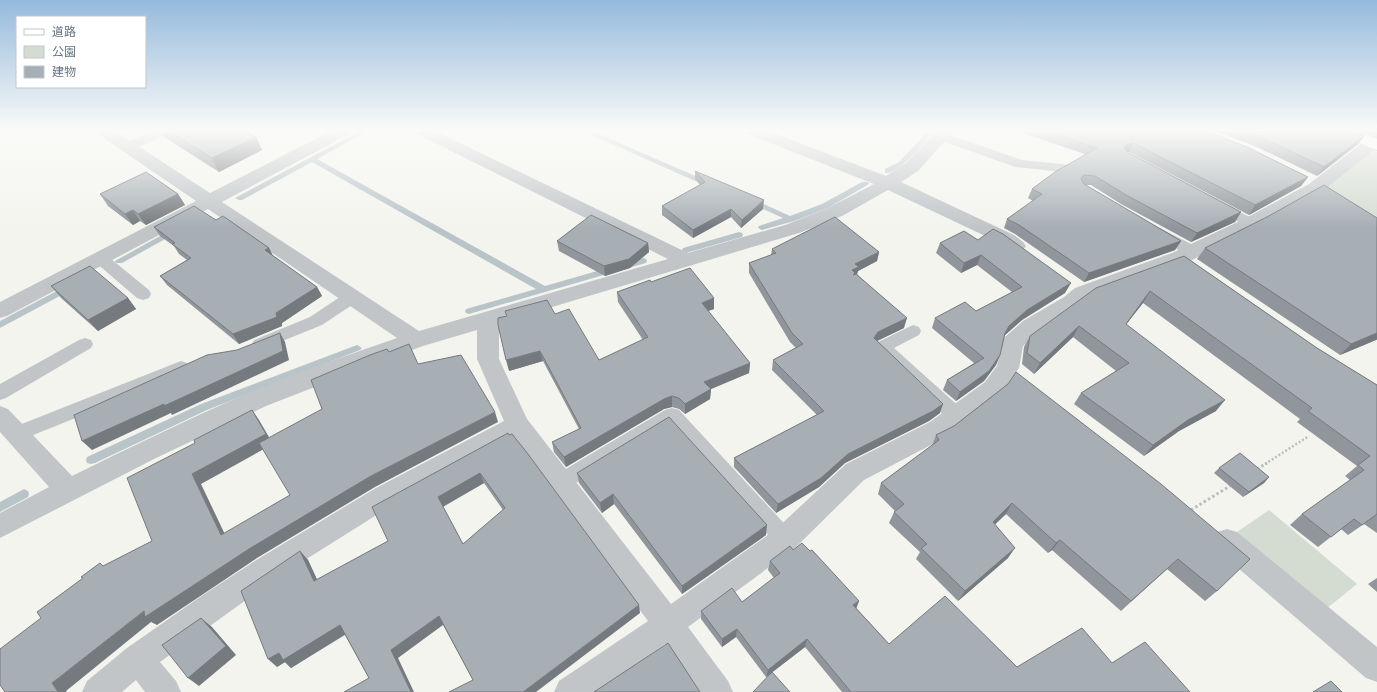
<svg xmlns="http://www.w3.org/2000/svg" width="1377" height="692" viewBox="0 0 1377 692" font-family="Lato,'Noto Sans JP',sans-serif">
  <rect width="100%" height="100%" fill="#f4f4ef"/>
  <path fill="#d4dbd1" d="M1374,151L1377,152V219L1323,187Z
    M1269,510L1357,584L1326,609L1237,532Z"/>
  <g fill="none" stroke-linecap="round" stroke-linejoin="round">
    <path fill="#b9c4c9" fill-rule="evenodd" d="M360,131H368L317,159L545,286L611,267L615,270L614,272L469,314L466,313L465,311L466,309L536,289L312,162L242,200H239L235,198Z
      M584,131H592L709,182L708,184H702L585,132Z
      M928,131H934C926,142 899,174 885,173V169L899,162Z
      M862,182H868L869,184L828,208L794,221L762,230L758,228L759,226L783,218L748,202L752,200H755L790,216L822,204Z
      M169,231H175L176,233L122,263H116L115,261Z
      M739,232L742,233L743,235L742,237L686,253L682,250L683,248Z
      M643,258L646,259L647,261L646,263L625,269L621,266L622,264Z
      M68,285L72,288L71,290L0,328V321Z
      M357,345L362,348L360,350L207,410L95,463L91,464L87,463L86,460L87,457L201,404Z
      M24,489L28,491L29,494L28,497L0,512V502Z"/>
    <g stroke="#b2b6ba" stroke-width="2">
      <path id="primary" d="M1334,131H1356L1377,139V150L1336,134Z"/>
    </g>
    <path stroke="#bbbdbf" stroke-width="2.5" stroke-dasharray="2 2" stroke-linecap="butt" d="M1265,464L1309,436"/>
    <path stroke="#bbbdbf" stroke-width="3" stroke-dasharray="2.5 2.5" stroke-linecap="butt" d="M1257,469L1267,463
      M1191,510L1230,486"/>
    <path fill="#c1c5c8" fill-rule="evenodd" d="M152,131H168L166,134L133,150H123L122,147L123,144Z
      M941,132L1022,160L1062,164L1067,165L1069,168L1067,171L1062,172L1015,167L937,139L935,136L937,133Z
      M1218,201L1256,220L1258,223L1256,226L1251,228L1246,226L1213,208L1211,205L1213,202Z
      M1160,228L1197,247L1200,251L1197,255L1192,256L1187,255L1155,236L1153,233L1155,230Z
      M100,253L105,254L149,290L151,294L149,298L143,300L137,298L95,262L92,258L95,254Z
      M352,291L358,293L360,297L358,301L322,325L260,350L254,348L252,344L254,340L310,317L346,293Z
      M913,325L919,327L921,331L919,335L894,348L964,411L966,416L964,421L957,423L950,421L876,351L873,347L876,343Z
      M85,338L91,340L93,344L91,348L6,398L0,400V384L79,340Z
      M181,361L187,363L190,368L187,373L16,442L9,439L7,434L9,429Z
      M672,408L679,410L792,532L795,539L792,546L785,549L778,546L670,425L568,488L561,491L554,488L551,482L554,476L665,410Z"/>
    <path fill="#c1c5c8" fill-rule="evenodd" d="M96,131H115L210,193L331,131H351L349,134L222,202L419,331L668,259L417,134L415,131H435L688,253L785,225L828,208L874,184L748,134L746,131H768L886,176L906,163L937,131H954L918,171L901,182L1014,235L1023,242L1026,246L1023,250C1013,253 1008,250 1000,243L888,190L842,216L799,233L499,323V359L527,419L671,604L775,530L846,464L930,422L985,382L997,366L1002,343L1005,337L1023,321L1064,297L1075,288L1172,253L1244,219L1309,184L1367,139H1377V148L1321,192L1258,227L1186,263L1089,298L1078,307L1039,333L1023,346L1019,368L1001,394L948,436L864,480L795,548L688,627L728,681L733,692H698L665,644L597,692H554L559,681L648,621L514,439L394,504L278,577L160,662L176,681L181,692H145L136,680L122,692H82L87,681L127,648L200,597L258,559L376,488L504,421L477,359V330L423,346L379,362L266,406L156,458L0,538V513L49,487L0,432V406L8,409L72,476C130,447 189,419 248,393C297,373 347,355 397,338L208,209L7,316L0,318V302L196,201L98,134Z
      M1227,529L1237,532L1377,647V682L1366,678L1217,550L1213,541L1217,532Z"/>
    <use href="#primary" fill="#fff" fill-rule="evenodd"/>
  </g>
  <path fill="#90969b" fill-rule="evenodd" d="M160,131H246L256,137L262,150L219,172L164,137Z
    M1017,131H1206L1308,177L1301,186L1249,215L1129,152H1127L1241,212L1235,222L1191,242L1121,204L1091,185H1084L1181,241L1175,250L1084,282L1015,234L1004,228L1007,219L1033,201L1028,198L1032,189L1085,154Z
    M1215,131H1353L1365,135L1358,144L1317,176L1255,146Z
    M1360,131H1377V138Z
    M695,171L763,209L741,228L731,217L693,238L662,215V206L700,185L695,179Z
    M100,194H178L185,205L146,225L140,221L133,225L108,206Z
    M1377,218V340H1376L1340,355L1197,259L1205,248Z
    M216,220L269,248L273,256L317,287L322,296L282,323V326L239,344L167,285L160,276L187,260L179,254L174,246L160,236L154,227Z
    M978,240L1065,293L1022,320L1005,335L1000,355L996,365L984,381L956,401L943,390L947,380L974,363L932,328L935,318L976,311L1012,292L977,265L961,273L936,253L940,243Z
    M557,241L648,243L649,252L630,268L605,276L559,251Z
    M772,249L879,252L877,261L858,271L857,274L904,328L877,341L940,413L929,421L845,463L819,487L776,513L734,467V458L817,415L772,370L773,360L796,348L790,342L749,273V263L771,255Z
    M1184,256L1317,348L1377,385V533L1364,524L1348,535L1341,529L1318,547L1290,525L1302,514L1350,480L1345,476L1357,466L1297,422L1300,419L1143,303L1126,324L1216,411L1179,431L1144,456L1074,404L1081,393L1116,371L1073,337L1034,374L1022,364L1024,347L1030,336Z
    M651,282L714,298V309L708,311L750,363L749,373L711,389L710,399L685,414L679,409L672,407L664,409L566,467L554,452L552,442L579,429L543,361L509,371L555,314L599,360L643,340L618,302L617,292Z
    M51,286L128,298L136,309L98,331L61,298Z
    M1008,384L1217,591L1205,601L1167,569L1121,611L1052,550L1048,553L1006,514L995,524L1008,558L958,601L916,559L920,552L889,523L894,512L895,511L878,494L881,483L932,446L936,435L954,426Z
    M508,433L640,613L473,680L443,625L369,678L345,635L291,668L285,662L277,667L300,551L308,560L317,580L388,541ZM484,483L503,510L463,544L443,507Z
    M1219,468L1269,477L1264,483L1243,497L1214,473Z
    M577,473L766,535L682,594L614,504L602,513L579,483Z
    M793,550L859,601L856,608L889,644L1017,667L1112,663L1190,692H842L805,647L766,677L736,637L722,647L701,619V611L742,602L774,578L768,570L770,561Z
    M1377,578V592L1368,584Z"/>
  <path fill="#757a7e" d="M1365,135L1358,144L1317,176L1324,167Z
    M256,137L262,150L219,172L212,158Z
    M1133,143L1129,152L1123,153L1124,147L1127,144Z
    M1308,177L1301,186L1249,215L1255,205Z
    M178,194L185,205L146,225L138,214Z
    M764,200L763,209L741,228L742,220Z
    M731,209V217L693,238V230Z
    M133,210L140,221L133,225L125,214Z
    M1241,212L1235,222L1191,242L1197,233Z
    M1181,241L1175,250L1084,282L1089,273Z
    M648,243L649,252L630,268L605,276L604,266Z
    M269,248L274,258L265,250Z
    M879,252L877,261L858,271L856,277L854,278L852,270L855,264Z
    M981,255L977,265L961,273L964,263Z
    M1071,283L1065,293L1022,320L1004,336L1009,326L1027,310Z
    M317,287L322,296L282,323V326L239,344L233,334Z
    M1150,291L1143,303L1118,335Z
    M128,298L136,309L98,331L88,320Z
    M714,298V309L702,313V303Z
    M907,318L904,328L875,342L874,338L878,332Z
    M1079,326L1073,337L1034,374L1040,363Z
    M280,333L285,342L289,360L172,415L171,413L92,450L82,441Z
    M1377,333V339L1376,340L1340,355L1351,344Z
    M540,351L543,361L509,371L506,360Z
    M1000,355L996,365L984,381L956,401L960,392Z
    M750,363L749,373L711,389L710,399L685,414V404L704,382Z
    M672,396V407L664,409L566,467L564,457L664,399Z
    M1225,400L1216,411L1179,431L1144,456L1153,445L1188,420Z
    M943,404L940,413L929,421L845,463L819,487L776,513L778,504L848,454Z
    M252,410L259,420L273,444L201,484L230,545L221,535L192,474Z
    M495,412L498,422L375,487L257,558L157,625L151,622L66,691L67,692H58L52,683L144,611L369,477Z
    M480,473L484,483L442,507L438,497Z
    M1269,477L1264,483L1243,497L1249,492Z
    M613,494L614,504L602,513L600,503Z
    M1012,503L1006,514L986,533L993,522Z
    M767,525L766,535L682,594V586Z
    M1060,540L1052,550L1048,553L1056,543Z
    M1015,548L1008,558L958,601L965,591Z
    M300,551L308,560L322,590L314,581Z
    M859,601L856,609L853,605Z
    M639,605L640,613L536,692H523Z
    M439,616L444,624L398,658L414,692H411L391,650Z
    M201,618L212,627L236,655L199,686L188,678Z
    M340,625L347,633L291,668L285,662L277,667L268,659L279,653Z
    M737,629L736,637L722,647V639Z
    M807,639L805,647L766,677L768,670Z"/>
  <path fill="#a7afb4" stroke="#757a7e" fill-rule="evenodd" d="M168,131H246L256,137L212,158Z
    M1047,131H1206L1247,147L1308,177L1255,205L1133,143L1127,144L1124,147L1127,152L1241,212L1197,233L1126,195L1095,176L1084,175L1081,179L1084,184L1181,241L1089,273L1019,225L1007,219L1042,194L1032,189L1055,172L1097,148Z
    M1244,131H1353L1365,135L1324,167L1260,137Z
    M695,171L764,200L742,220L731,209L693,230L662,206L705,182Z
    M146,172L178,194L138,214L133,210L125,214L100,194Z
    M1324,185L1377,218V333L1351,344L1205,248L1267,217Z
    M194,206L216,220L223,216L269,248L265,250L317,287L276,313L277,317L233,334L160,276L191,258L172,244L175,243L154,227Z
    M591,215L648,243L629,259L604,266L557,241Z
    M835,217L879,252L855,264L859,267L852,270L855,273L853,275L856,274L907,318L878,332L874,338L943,404L933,411L848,454L821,478L778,504L734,458L824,411L773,360L803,344L792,333L749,263L776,253L772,249Z
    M993,229L1003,234L1071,283L1027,310L1009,326L1005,333L1000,355L989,371L960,392L947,380L984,358L935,318L965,302L976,311L1022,287L981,255L964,263L940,243L964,231L978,240Z
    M1184,256L1317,348L1377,385V514L1362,525L1354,519L1331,537L1302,514L1364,470L1358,465L1370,456L1308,411L1312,408L1150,291L1126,324L1225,400L1188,420L1153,445L1081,393L1129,363L1079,326L1040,363L1027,353L1030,336L1096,288Z
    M90,266L128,298L88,320L51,286Z
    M690,268L714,298L702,303L750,363L704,382L711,389L685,404L679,398L672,396L664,399L564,457L552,442L581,428L540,351L506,360L498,325V318L507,316L505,311L547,300L555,314L569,309L599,360L648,337L617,292L650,280L651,282Z
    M280,333L283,351L164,406V404L82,441L74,415L207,355L237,350Z
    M409,344L418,364L461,355L495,412L369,477L249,549L145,617L144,611L52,683L58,692H5L0,685V649L41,618L37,612L83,578L81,577L100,563L103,566L152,541L127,478L195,443L194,440L252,410L266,434L192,474L221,535L290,495L259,443L322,409L311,380L370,355L387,349L389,352Z
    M1016,372L1161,484L1250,559L1217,591L1178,559L1131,601L1060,540L1056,543L1012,503L993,522L1015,548L965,591L921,548L927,544L894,512L904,504L881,483L939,440L936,435L954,426L1008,384Z
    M669,417L767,525L682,586L613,494L600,503L577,473Z
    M508,433L509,435L512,434L528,454L639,605L523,692H449L473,680L439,616L391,650L411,692H344L369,678L340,625L283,660L279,653L268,659L241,591L300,551L314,581L388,541L372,507ZM480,473L505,508L463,544L438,497Z
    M1240,453L1269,477L1249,492L1219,468Z
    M802,543L810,551L812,550L859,601L853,605L889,644L945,596L1017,667L1082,628L1112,663L1145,642L1190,692H851L807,639L768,670L737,629L722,639L701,611L732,588L742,602L780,573L770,561L790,546L793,550Z
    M201,618L226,646L188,678L162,645Z
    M668,643L700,692H594Z
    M772,672L790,692H753Z
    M1331,681L1342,692H1313Z"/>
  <linearGradient id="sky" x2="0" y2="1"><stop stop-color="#95badc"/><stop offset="0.57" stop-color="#fafaf8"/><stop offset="1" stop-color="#fafaf8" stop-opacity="0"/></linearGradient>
  <rect width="1377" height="228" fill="url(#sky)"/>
  <rect x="16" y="16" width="130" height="72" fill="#ffffff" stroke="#c1c7cc"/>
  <rect x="24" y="29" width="20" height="6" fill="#ffffff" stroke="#c1c7cc"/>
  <text x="52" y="36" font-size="12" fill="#637380">道路</text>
  <rect x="24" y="46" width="20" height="12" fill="#d4dbd1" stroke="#c1c7cc"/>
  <text x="52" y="56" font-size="12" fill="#637380">公園</text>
  <rect x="24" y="66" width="20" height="12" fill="#a7afb4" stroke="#c1c7cc"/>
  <text x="52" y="76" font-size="12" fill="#637380">建物</text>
</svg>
